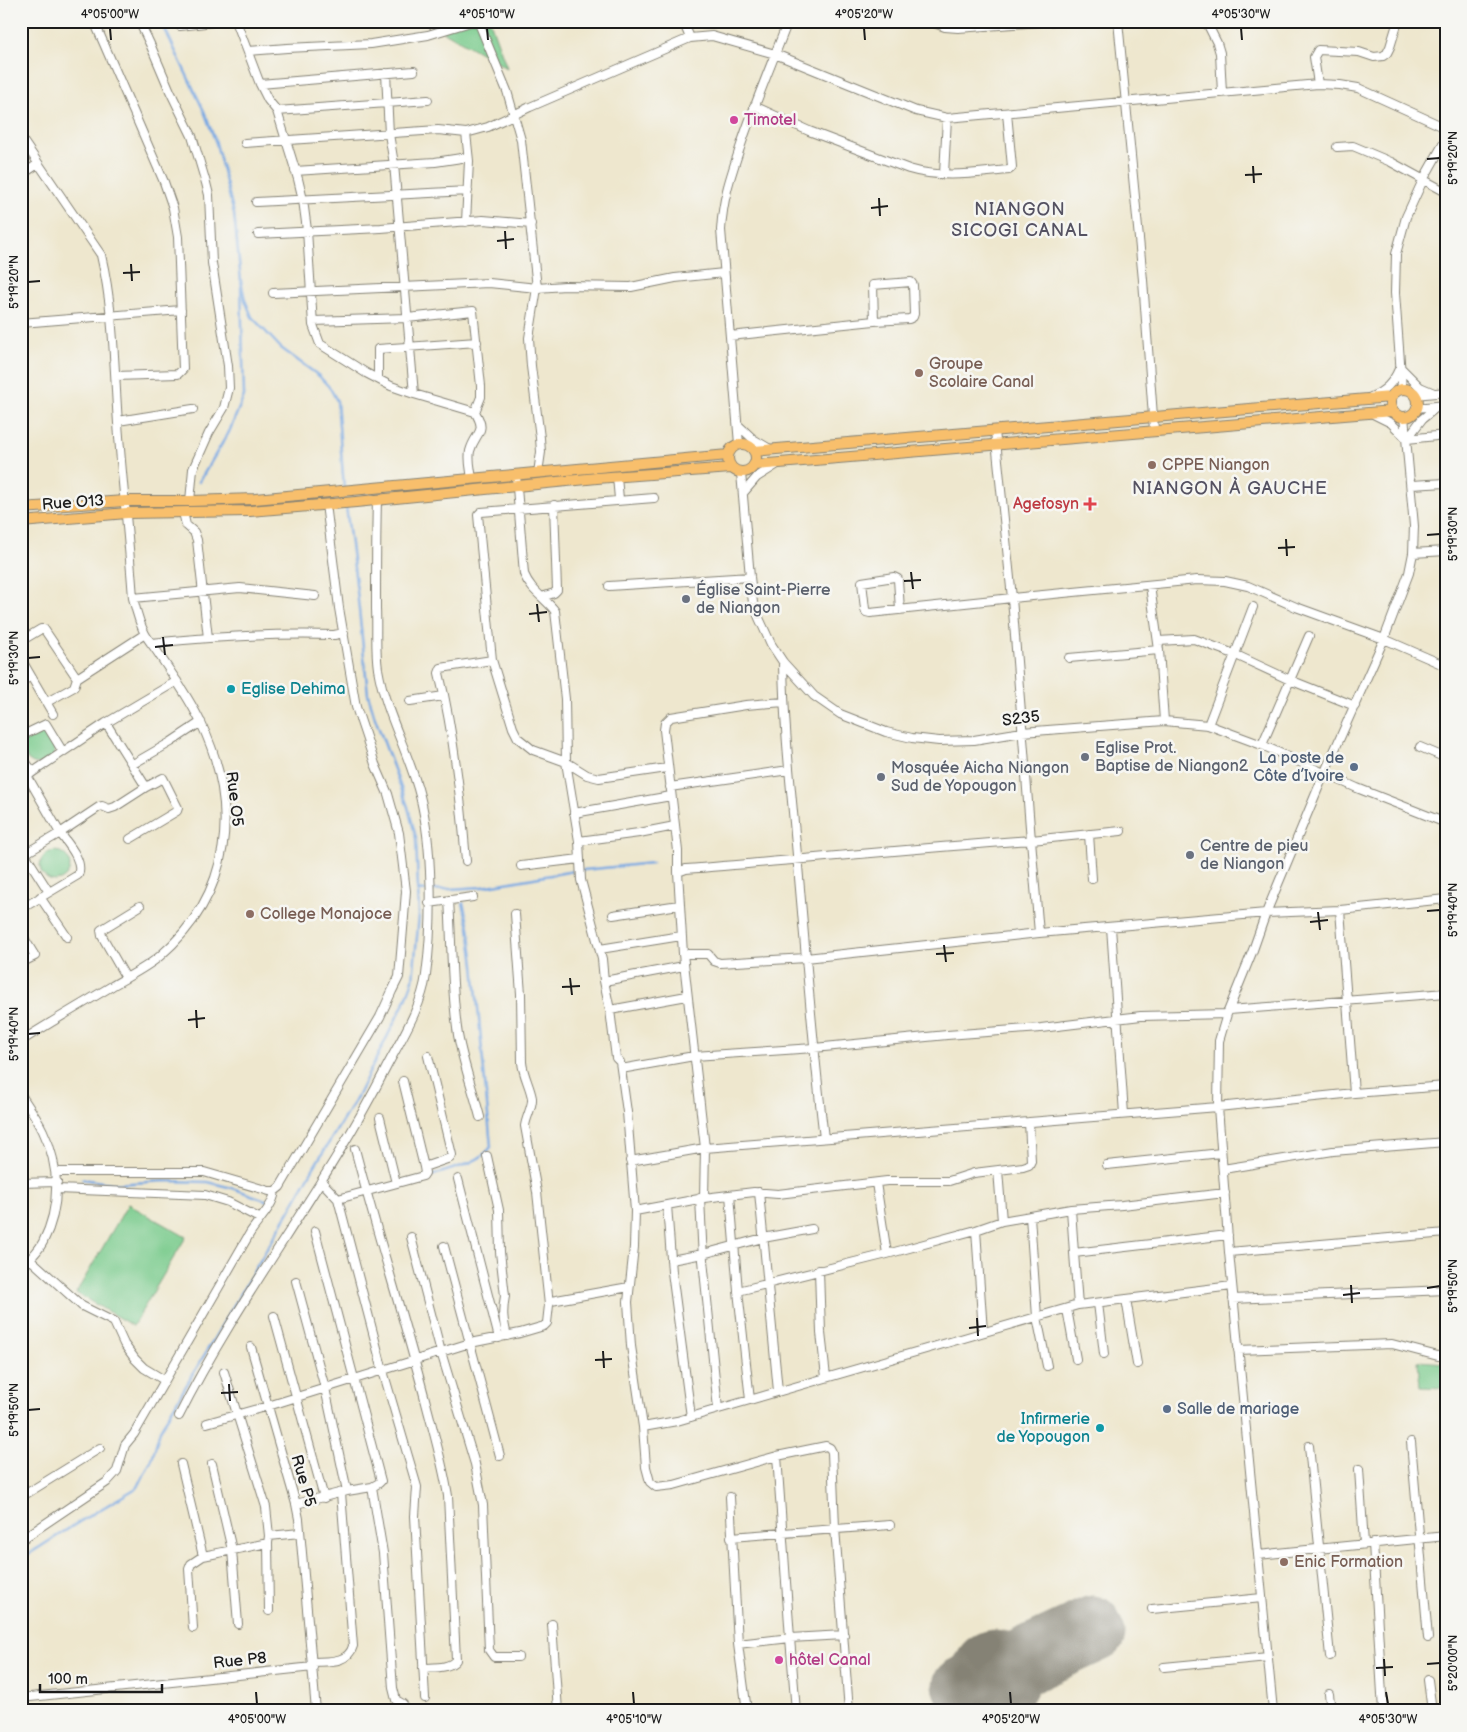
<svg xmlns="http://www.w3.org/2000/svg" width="1467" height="1732" viewBox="0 0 1467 1732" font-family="'Balsamiq Sans',sans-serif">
  <rect width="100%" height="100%" fill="#f6f6f2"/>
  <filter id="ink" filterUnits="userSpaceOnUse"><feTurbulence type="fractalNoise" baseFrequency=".02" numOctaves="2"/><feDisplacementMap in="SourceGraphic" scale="10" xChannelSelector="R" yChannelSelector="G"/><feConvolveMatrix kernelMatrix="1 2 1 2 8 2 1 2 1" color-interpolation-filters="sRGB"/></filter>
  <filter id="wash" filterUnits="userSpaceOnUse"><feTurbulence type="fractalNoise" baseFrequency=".0096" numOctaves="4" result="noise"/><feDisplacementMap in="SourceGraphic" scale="20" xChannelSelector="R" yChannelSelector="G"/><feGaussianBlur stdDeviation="1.12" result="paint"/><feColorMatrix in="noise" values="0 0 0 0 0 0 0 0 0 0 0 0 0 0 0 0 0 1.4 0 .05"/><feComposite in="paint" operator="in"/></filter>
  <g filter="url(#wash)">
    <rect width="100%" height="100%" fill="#eee7ce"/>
    <path fill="#79cb8c" stroke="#4a7454" d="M425,21H490L507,68Z
      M23 748a16 16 0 1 1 32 0a16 16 0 1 1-32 0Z
      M40 866a15 15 0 1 1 30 0a15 15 0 1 1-30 0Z
      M128,1204L186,1237L133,1326L76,1293Z
      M1418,1361L1446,1363V1388L1420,1387Z"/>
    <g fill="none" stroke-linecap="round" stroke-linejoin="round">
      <path stroke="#79a9e3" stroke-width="2.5" d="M161,21L204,111L216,143L234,214L241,281L245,300L252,317L281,348L319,376L330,388L337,401L344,488
        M199,482L229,432L244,396L241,287
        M417,891L482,887L574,871L652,863
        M425,1178C445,1170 477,1166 491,1147L474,965L469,927L463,903
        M82,1179L116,1184L164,1181L208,1182L232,1188L268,1201
        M21,1559L79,1522L138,1487L152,1459L160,1430L290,1210L314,1167L357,1097L406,999L413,980L419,915L416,838L408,807L375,718L368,694L357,591L346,506"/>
      <path stroke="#858275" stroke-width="55" d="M1093,1623L1098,1634L1014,1673C1012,1692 999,1698 983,1688L965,1696L960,1685L978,1676C981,1658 993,1652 1009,1662Z"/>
    </g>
  </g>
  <g filter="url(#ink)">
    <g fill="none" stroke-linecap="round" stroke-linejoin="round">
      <g stroke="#858275" stroke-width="10">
        <path id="minor" d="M94,21L164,182L173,208L178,237L183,369L178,374L116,376
          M139,21L150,44L170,91L192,136L206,183L209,195L212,263L228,366L229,388L224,408L209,433L193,469L190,501
          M236,21L260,84L268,100L277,111L298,179L303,200L307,230L313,325L320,344L366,373L391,386L414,394L475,412C488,433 475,432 470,451C468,460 471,470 472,479
          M478,21L507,91L521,140L537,288L529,338L531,366L540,438L541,452L538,473
          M683,21L690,38L712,36L775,54L916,111L947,118L1318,84L1340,85L1358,88L1446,128
          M929,21L945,27L958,28L1055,21
          M1118,21L1143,280L1154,430
          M1206,21L1217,43L1220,53L1222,93
          M180,26L221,21
          M248,51L287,48L371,44L428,35L474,21
          M386,73L389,134L394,164L414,394
          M260,84L414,71
          M1318,84L1314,57L1318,50L1359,52L1374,57L1383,56L1387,53L1390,47L1398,21
          M754,106L809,131L909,169C942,179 976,173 1009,170L1012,167L1007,113
          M277,111L428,100
          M21,138L101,255C114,310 114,367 118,423C122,481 129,539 133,598C136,610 139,623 145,634C149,641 155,648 160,656C174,677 190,699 201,723C241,807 232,894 160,956C146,968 127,977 112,986C82,1004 51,1022 21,1041
          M245,143L438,130L466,133
          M1337,147L1353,146L1391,162L1446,192
          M295,171L435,162L468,157
          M944,174L947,118
          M21,175L38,164
          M256,202L468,191
          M466,222L469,161L466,133L488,127L530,107L690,38
          M258,234L381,228L483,220L531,224
          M273,293L489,283L537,288L565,286L631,287L675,278L724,273
          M313,321L407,318L473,311L481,386V397L475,412
          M21,323L181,310
          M730,336L874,321L909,319L913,317L914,314L913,285L911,282L873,285L874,321
          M1400,367L1420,387L1434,393
          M378,379V349L477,342
          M1402,389L1395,293L1396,254L1406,217L1423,180L1446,139
          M1415,395L1446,392
          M1371,397C1385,391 1393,383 1399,369
          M1416,408L1446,405
          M1373,414L1391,423L1407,439
          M118,421L193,409
          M738,425L753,439L770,449
          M995,431L1012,598L1031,840L1121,831
          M1407,439L1422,419L1438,406
          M1407,439L1446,435
          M739,444L721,230C723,198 730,178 740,148C754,105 772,63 788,21
          M741,473L750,577L753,603L759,618L771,644L783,662L814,696L840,714L886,732L912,738L939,741L974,740L1022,732L1164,721L1208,725L1262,745L1357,788L1446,823
          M516,475L524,574C531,591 544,597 555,611L565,699L566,762L579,841L581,880L602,959L604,981L610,1010L616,1058L620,1062L627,1112L635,1211L634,1247L628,1302L631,1346L643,1427L646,1467L650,1482L656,1487L674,1485L777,1456L826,1446L830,1448L832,1452L835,1528L849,1711
          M617,477L619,499
          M1411,485L1446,483
          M744,492L757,477L776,465
          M654,498L481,512L478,515L492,660L513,728L518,738L533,750L566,762L587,775L599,778L667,768
          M183,512L186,525L194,532L197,540L208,638
          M1413,553L1446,551
          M609,586L750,577
          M1150,586L1159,650L1164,721
          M542,597L554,593L557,590L554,505
          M133,598L240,588L315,596
          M900,610L898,579L894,577L862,582L865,609L866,612L870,613L1012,598L1197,580L1225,581L1248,586L1296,607L1384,639L1446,666
          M21,641L41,629H44L77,678
          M1158,641L1194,639L1234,654L1290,680L1355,706
          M151,643C212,637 273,633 334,635L344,633
          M1069,658L1159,650
          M21,659L53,714
          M783,662C784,730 792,798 798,866C806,957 813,1048 824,1138
          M21,682L31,676
          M410,701L444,696
          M47,702L74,687L77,678L145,634
          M106,723L146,787L163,778L178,808L177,811L130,839
          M1208,725L1253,607
          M21,736L46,724L63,752
          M1262,745L1309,636
          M1420,747L1446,758
          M21,756L33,772L106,723L177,681
          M133,764L171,742L201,722
          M33,772L28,776L29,779L60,833L99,807L102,806L109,809L115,807L146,787
          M670,787L789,770
          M574,813L671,796
          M1089,834L1092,879
          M579,841L639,833L675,826
          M21,848L49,892
          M21,856L60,833C68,844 84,861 78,875L21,909
          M466,861C461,798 454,734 439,673L441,668L492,660
          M521,866L580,859
          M678,872V851L664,730L665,723L671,717L746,705L784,702
          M40,897L67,937
          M449,900C452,945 451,990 458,1035C463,1063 473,1090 480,1117
          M429,903L473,897
          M1340,910L1354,1093
          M515,914L521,994L522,1062C523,1075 530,1086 532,1098C533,1106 526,1117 525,1126L537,1192L549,1305
          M613,915L679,905
          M1111,927L1124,1114
          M21,933L35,956L21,963
          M600,949L681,936
          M683,954H708L714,961L720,963L806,958L1039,933L1266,913L1340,910L1446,899
          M126,978L102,936L101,930L140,906
          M604,981L684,966
          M610,1010L687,996
          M1229,1010L1446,993
          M621,1069L694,1056L814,1048L947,1035L1041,1028L1141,1016L1227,1014
          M21,1095C29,1107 37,1118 43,1131C60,1166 61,1207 43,1242C38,1252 29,1260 21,1268
          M380,1118L396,1183
          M355,1149C377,1234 404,1318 426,1403C434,1434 443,1464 448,1496L456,1660C449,1669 433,1667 423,1668
          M487,1156L499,1210L500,1252L505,1296C502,1312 503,1320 507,1336
          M630,1161L705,1148L1218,1107L1354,1093L1446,1086
          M1107,1165L1221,1153
          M424,1167L450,1158L452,1155L428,1056
          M1223,1169L1333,1151L1446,1142
          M998,1170L1002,1221
          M56,1172H204L269,1191H275L280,1187L380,1017L392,991L399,977L404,917L406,891L399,833L388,794L375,764L356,707L339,608L326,504
          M458,1179L499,1338
          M321,1181L338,1199L423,1176L425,1173L424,1167L403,1081
          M21,1183L57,1182
          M876,1183L887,1254
          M57,1189L205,1195L228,1202L259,1218
          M759,1192L778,1391
          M730,1195L738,1291L750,1400
          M700,1198L703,1260L718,1409
          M704,1198L705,1148L683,954L678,872L686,869C801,860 916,848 1031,840L1039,933
          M338,1199L383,1371L417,1487L415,1516L425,1698
          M667,1205L672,1272L691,1417
          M1071,1209L1074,1253
          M635,1211L704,1198L754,1192L778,1194L887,1181H949L974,1173L1023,1167L1029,1165L1031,1161L1029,1122
          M1030,1216L1037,1317L1047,1366
          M976,1230L983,1332
          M411,1237L441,1352L475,1464L483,1505L489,1650L494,1657H518
          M444,1246L500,1456
          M1229,1252L1446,1233
          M30,1259L82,1306L114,1322L124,1344L135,1359L144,1368L164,1380
          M671,1260L703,1254L763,1238L812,1229
          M819,1270L821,1333L826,1377
          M296,1281L325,1388L347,1491
          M738,1291L887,1254L976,1230L1002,1221L1071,1209L1122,1205L1225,1193
          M1126,1299L1137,1364
          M1233,1299L1446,1290
          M1098,1303L1104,1354
          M1078,1305L1074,1253L1228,1235
          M1067,1309L1076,1359
          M274,1316L324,1498
          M251,1347L296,1504L299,1519L316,1711
          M1238,1350L1392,1344L1438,1356H1446
          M224,1372L266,1507L269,1536
          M179,1416C239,1296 324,1190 385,1070C400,1041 422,1007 426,975C433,923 433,847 420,796C409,752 386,715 378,669C375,649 377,629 376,609C376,573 376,536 377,500
          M207,1423L268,1406L470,1343L520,1333L544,1326L547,1323L549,1305L551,1301L629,1287
          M643,1427L677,1421L1078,1305L1232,1286
          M1411,1442L1428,1638
          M1309,1446L1330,1656
          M777,1456L790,1638L796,1711
          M181,1464L203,1556
          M212,1464L232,1550L238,1624
          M1359,1469L1364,1544
          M372,1487L383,1553L393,1688L396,1700L403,1704V1711
          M21,1497L100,1448
          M730,1497L738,1644L747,1711
          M296,1504L347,1491L372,1487L379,1483L381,1481L315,1231
          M731,1537L890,1525
          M21,1540L107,1482L117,1471L125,1445L134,1434L250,1233C259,1219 273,1207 275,1191
          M268,1543L269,1611
          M1373,1543L1383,1711
          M1258,1555L1446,1536
          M1152,1609L1262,1598
          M552,1624L558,1711
          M193,1628L189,1569L191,1564L203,1556L268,1543L269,1536L300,1533
          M738,1644L790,1638L844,1635
          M312,1662C327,1661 348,1664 353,1646L341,1493
          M1164,1667L1268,1657
          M1428,1680L1432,1711
          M1329,1694L1331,1711
          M21,1698L313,1667
          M1273,1711L1229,1252L1218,1107L1219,1041L1227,1014L1253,950L1266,913L1324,774L1384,639L1409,573L1413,553L1414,526L1404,416"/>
      </g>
      <g stroke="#858275" stroke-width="12">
        <path id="major" d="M1390 403a14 14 0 1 1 28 0a14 14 0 1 1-28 0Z
          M728 458a14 14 0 1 1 28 0a14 14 0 1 1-28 0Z
          M754,451L1391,397
          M755,465L1392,411
          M21,508L125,501H190L255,499L728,455
          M21,522L127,513L250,511L356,502L597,478L731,468"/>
      </g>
      <use href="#minor" stroke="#fff" stroke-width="8"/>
      <use href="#major" stroke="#f8bf6c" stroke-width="10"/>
    </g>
  </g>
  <path fill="none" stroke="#1c1c1c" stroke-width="2" d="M110,28L111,40M487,28L488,40M864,28L865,40M1241,28L1242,40M1427,159L1440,158M1253,166L1254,183M1245,175L1262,174M879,198L880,216M871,208L888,206M505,231L506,249M497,241L514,239M131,264L132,281M123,273L140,272M28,282L40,281M1427,535L1440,534M1286,539L1287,556M1278,548L1295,547M911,572L913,589M904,581L921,580M537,604L539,622M529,614L547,612M163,637L165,655M155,647L173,645M28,658L40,657M1427,911L1440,910M1318,912L1320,930M1310,922L1328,920M944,945L946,962M936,954L954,953M570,978L572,995M562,987L580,986M196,1010L197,1028M188,1020L205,1018M28,1034L40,1033M1351,1285L1352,1303M1427,1288L1440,1286M1343,1295L1360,1293M977,1318L978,1336M969,1328L986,1326M603,1351L604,1368M595,1360L612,1359M229,1384L230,1401M221,1393L238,1392M28,1410L40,1409M1384,1659L1385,1676M1427,1664L1440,1663M1376,1668L1393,1667M256,1692L257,1704M633,1692L634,1704M1010,1692L1011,1704M1386,1692L1388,1704"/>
  <g fill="#d1479c" stroke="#f6f6f2" stroke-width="2">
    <circle cx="734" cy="120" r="5"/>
    <circle cx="779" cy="1660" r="5"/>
  </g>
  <g fill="#8d6e63" stroke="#f6f6f2" stroke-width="2">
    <circle cx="919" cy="373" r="5"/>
    <circle cx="1152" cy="465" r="5"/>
    <circle cx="250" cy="914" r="5"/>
    <circle cx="1284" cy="1562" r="5"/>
  </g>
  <path fill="#e0444e" stroke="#f6f6f2" stroke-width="2" d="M1087.5 496.5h5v5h5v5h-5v5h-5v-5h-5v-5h5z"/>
  <g fill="#6b7280" stroke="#f6f6f2" stroke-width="2">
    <circle cx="686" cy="599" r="5"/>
    <circle cx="1085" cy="757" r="5"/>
    <circle cx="881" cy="777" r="5"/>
    <circle cx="1190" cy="855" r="5"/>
  </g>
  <g fill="#0f9aa8" stroke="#f6f6f2" stroke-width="2">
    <circle cx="231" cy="689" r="5"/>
    <circle cx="1100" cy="1428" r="5"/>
  </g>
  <g fill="#5c6f8a" stroke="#f6f6f2" stroke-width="2">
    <circle cx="1354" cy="767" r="5"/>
    <circle cx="1167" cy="1409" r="5"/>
  </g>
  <g text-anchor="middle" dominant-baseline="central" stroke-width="5" stroke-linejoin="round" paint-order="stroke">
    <g font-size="16" fill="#b23c85" stroke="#f6f6f2" text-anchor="start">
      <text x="744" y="120">Timotel</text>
      <text x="789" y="1660">hôtel Canal</text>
    </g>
    <g font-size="16" fill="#785e54" stroke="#f6f6f2" text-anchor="start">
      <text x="929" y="364">Groupe<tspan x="929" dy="18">Scolaire Canal</tspan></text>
      <text x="1162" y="465">CPPE Niangon</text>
      <text x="260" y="914">College Monajoce</text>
      <text x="1294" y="1562">Enic Formation</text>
    </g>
    <g font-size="16" fill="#1c1c1c" stroke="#f6f6f2">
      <text transform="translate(73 503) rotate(-4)">Rue O13</text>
      <text transform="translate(1021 719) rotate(-7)">S235</text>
      <text transform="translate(234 799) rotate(83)">Rue O5</text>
      <text transform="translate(303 1481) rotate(74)">Rue P5</text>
      <text transform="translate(240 1661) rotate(-6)">Rue P8</text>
    </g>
    <g font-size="16" fill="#be3a42" stroke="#f6f6f2" text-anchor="end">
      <text x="1079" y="504">Agefosyn</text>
    </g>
    <g font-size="16" fill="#5b616d" stroke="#f6f6f2" text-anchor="start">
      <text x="696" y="590">Église Saint-Pierre<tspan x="696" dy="18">de Niangon</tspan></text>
      <text x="1095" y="748">Eglise Prot.<tspan x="1095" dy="18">Baptise de Niangon2</tspan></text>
      <text x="891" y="768">Mosquée Aicha Niangon<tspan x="891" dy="18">Sud de Yopougon</tspan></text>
      <text x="1200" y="846">Centre de pieu<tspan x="1200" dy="18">de Niangon</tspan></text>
    </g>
    <g font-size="16" fill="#0d838f" stroke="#f6f6f2" text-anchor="start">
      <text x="241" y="689">Eglise Dehima</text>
      <text x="1090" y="1419" text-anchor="end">Infirmerie<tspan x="1090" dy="18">de Yopougon</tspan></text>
    </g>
    <g font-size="16" fill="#4e5e75" stroke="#f6f6f2" text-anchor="end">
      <text x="1344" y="758">La poste de<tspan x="1344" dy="18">Côte d’Ivoire</tspan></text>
      <text x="1177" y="1409" text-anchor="start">Salle de mariage</text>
    </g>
    <g font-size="18" letter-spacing="1" fill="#555262" stroke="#f6f6f2">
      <text x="1020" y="209">NIANGON<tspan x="1020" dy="21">SICOGI CANAL</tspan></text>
      <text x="1230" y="488">NIANGON À GAUCHE</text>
    </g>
  </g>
  <rect width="1467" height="1732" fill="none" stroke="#f6f6f2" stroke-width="55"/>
  <path d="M40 1684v8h122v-8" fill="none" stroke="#1c1c1c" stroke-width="2.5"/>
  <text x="48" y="1684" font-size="15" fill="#1c1c1c" stroke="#f6f6f2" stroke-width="4" paint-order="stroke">100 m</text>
  <rect x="28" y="28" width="1412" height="1676" fill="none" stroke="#1c1c1c" stroke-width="2"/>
  <g font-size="12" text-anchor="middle" fill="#1c1c1c">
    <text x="110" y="18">4°05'00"W</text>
    <text x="487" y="18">4°05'10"W</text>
    <text x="864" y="18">4°05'20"W</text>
    <text x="1241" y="18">4°05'30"W</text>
    <text transform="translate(1453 158) rotate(-90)" y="4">5°19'20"N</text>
    <text transform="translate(14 282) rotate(-90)" y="4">5°19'20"N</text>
    <text transform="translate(1453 534) rotate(-90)" y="4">5°19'30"N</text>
    <text transform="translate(14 658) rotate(-90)" y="4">5°19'30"N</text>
    <text transform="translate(1453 910) rotate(-90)" y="4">5°19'40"N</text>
    <text transform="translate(14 1034) rotate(-90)" y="4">5°19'40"N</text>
    <text transform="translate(1453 1286) rotate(-90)" y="4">5°19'50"N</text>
    <text transform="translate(14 1410) rotate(-90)" y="4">5°19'50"N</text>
    <text transform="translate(1453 1663) rotate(-90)" y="4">5°20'00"N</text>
    <text x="257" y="1723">4°05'00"W</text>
    <text x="634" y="1723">4°05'10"W</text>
    <text x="1011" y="1723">4°05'20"W</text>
    <text x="1388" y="1723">4°05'30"W</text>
  </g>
</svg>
